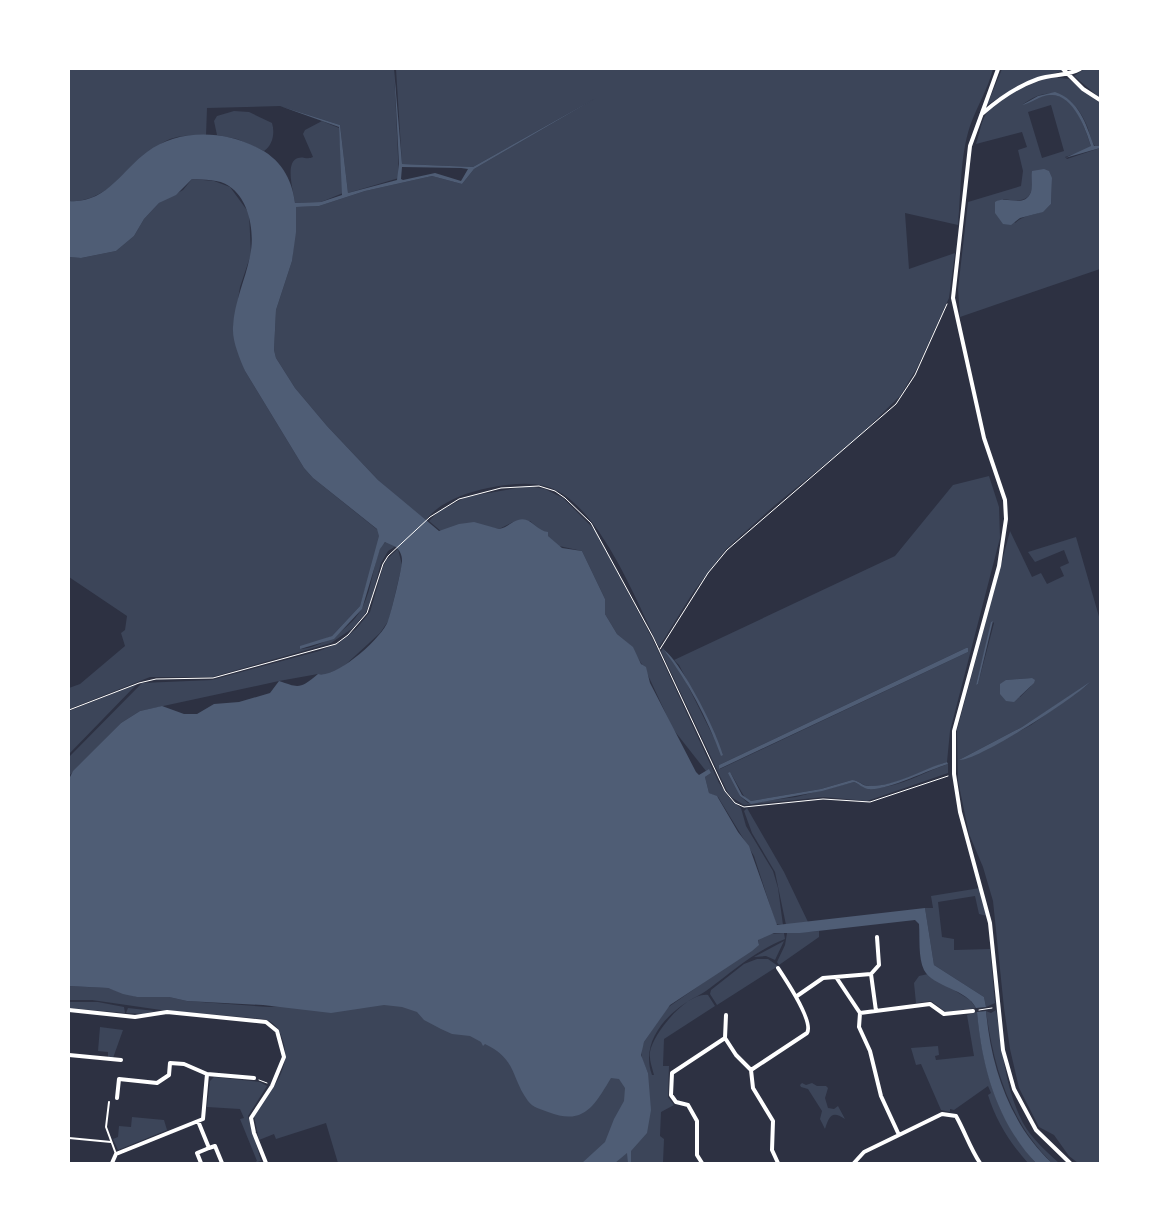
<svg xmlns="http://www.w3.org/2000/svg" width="1169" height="1232" viewBox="0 0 1169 1232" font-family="Figtree,sans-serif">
  <rect width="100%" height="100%" fill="#2d3142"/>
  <path fill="#3c4559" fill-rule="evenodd" d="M69,69H394L399,178L348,193L340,125L280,106L207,108L206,136C192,135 176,135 164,142C134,160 108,204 69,201Z
    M396,69H993C988,89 977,106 970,126C960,156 961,193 958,225L905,213L909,269L955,253L949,298L917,368L900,396L857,438L774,506L726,549L694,591L659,647C636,601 598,500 545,486C527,481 505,485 488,488C465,493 439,502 425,521L378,480L327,426L295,388L276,358L274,350L276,310L292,261L296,220L295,207L319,206L365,191L432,176L462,184L474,169L596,98L473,167L402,164Z
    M1002,69H1060L1062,71L1023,83L987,105Z
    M1084,69H1100V98L1074,76Z
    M1052,77L1069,79L1100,103V146L1096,147C1091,143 1090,133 1087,126C1074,94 1050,83 1022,105C1031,101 1042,94 1052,95C1075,95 1085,129 1091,146L1090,149L1065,157L1067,159L1100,148V269L960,317L958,289L968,202L1021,186L1023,171L1018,150L1027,147L1022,132L976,144C979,135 981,122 986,114C998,97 1033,82 1052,77ZM1051,105L1064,151L1042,158L1028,112ZM1032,175L1052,178L1051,204C1039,218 1027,212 1015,223L1003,199C1024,203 1035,200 1032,175Z
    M234,111L249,112L272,123C275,133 273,145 264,151L237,139L217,135L214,121L217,116Z
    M322,121L339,128L343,193L321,202L295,203C294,193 284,162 298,158C303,156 307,160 313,157L303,134L305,130Z
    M192,179L214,181L230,187L249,213L251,254L240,287L233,330L245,371L304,468L313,478L379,531V542L360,606L332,636L300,649C322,648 353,627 363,606C372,588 373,565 381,546L387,541L396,546L388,551L381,563L370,603L365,614L353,628L331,643L212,677H150L69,709V688L80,684L125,646L121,633L125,630L127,616L69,577V257L81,258L116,251L134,236L144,219L159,203L183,190Z
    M989,476L999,507L1000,538L950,731L947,762C923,770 897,786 871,786C864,787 859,780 852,780L821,789L751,801L745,798L730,772L740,796L748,803L796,797L854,782C882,799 920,773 948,764V773L867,801L824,797L744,805L731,797L727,791L661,651L663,648L678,666L714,738L710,724L679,665L674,660L895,556L953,485ZM966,648H968V652L720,769L719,765Z
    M528,486L545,489L563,498L595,530L653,640L719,783L731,800L741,808L746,826L773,871L778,888L783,925L776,924L754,856L718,797L709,793L705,777L711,773L709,770L706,771L673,729L646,671L630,645L617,634L605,614V599L582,551L559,546L530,521L513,522L499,529L468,523L442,532L429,521L438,512L466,497Z
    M1010,531L1032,577L1041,573L1047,584L1064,576L1060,567L1069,563L1064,550L1035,562L1028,552L1076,537L1100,620V1163H1078L1069,1156L1054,1135L1039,1127L1019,1088L1010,1049L1004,1008L993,901L983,867L969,834L958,781L957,730ZM992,621L994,623L978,684L976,685ZM1032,678L1031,686L1020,697L1006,680ZM1090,683L1031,725L990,747L959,760L1022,727Z
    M398,549L402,565L389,620L380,633L343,667L325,675L318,674L279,681L140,711L121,723L69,776V757L142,683L212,680L319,651L339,643L356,629L370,612L383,567L387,559Z
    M135,685H136L69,754V711Z
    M747,808L784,872L808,922L786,925L775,872L752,833L744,811Z
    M980,888L987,916L979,914L975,896L938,902L942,937L954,939V950L990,949L995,1003L986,1007L984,997L934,965L925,908H933L931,896Z
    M819,931V937L779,965L777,962L785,945L787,933Z
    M784,933L785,939C757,950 734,970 710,988C703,994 694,997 687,1002C662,1018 641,1045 652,1075H654C652,1067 649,1060 650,1052C653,1033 687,992 708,995L715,1006L664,1039L663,1066H669L668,1097L674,1105L661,1112L660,1136L664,1139L663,1163H338L326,1123L276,1139L274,1134L259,1140L254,1116C269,1091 294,1069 282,1038C279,1028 274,1022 264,1019L161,1010L92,1000H69V986L108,988L137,997H169L187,1001L269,1007L397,997L609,1078L648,1073L642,1059L641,1050L644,1042L667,1008L759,944L758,939L769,934Z
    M784,941L775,960L766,956L754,957Z
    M757,959H768L778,966L717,1005L710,994L711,990L744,964Z
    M928,974L970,1000L976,1008L946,1012L931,1001L916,1003L914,983L919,976Z
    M69,1002H98L124,1007L125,1013L69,1008Z
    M128,1008L155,1011L143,1014L126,1013Z
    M996,1010C1002,1047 1005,1089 1023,1123C1031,1138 1047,1152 1059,1163H1052C1010,1122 994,1069 986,1011L991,1013Z
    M977,1012C983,1070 997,1120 1036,1163H1028C1010,1143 996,1121 988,1095L991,1093L988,1086L954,1110L950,1109V1112L941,1110L921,1064L916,1065L911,1048L938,1046L939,1055L935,1056L936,1060L974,1056L967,1015Z
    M100,1027L123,1030L113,1058L108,1057V1052L98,1051Z
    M214,1077L260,1082L267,1086L248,1116L261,1161L254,1163L257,1161L240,1119L244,1118L240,1109L207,1107L210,1081Z
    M802,1083L806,1085L812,1083L817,1086H826L828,1088L825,1098L828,1108L834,1109L838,1106L845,1119C832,1110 829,1116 825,1129L820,1119L822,1111L808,1089L801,1087L800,1085Z
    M132,1117L164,1120L167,1130L118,1150L113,1139L118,1137L119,1126L131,1127Z"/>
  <path fill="#4f5d75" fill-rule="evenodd" d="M394,69L402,164L473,167L596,98L474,169L462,184L432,176L365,191L319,206L296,207V232L292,261L276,310L274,350L276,358L295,388L327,426L378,480L439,531L459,524L474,522L499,529C506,528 511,522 518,520C531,516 536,531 548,532V536L562,548L582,551L605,599V614L617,634L633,647L641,664L646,667L650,683L696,772L699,775L709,769L711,773L705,777L709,793L717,796L738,832L749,846L777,925L925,908L934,965L984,997L986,1007L976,1008C967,989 933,987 924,970C918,958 920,937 919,924L915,920L800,933H774L758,940L759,945L752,951L670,1005L644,1042L641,1055L648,1073L651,1110L647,1133L631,1151V1163H628L627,1153L615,1163H582L605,1142L614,1119L624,1101L625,1088L619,1079L611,1078C594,1106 584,1126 548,1112C541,1109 533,1108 528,1101C511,1078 517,1059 485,1044L483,1046L481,1042L470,1036L452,1034L441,1029L424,1020L417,1012L402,1007L384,1005L331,1013L263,1005L187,1001L169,997H137L123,994L108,988L69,986V779L73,771L121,723L140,711L162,706L184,714H197L214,704L239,702L270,693L279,681C299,688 300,689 318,674C336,679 382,638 388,621C391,613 402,568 402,561C402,555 400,551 396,547L385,542L380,549L362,609L334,639L300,649V646L332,636L360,606L379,536L377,529L313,478L304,468L245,371C240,359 232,341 233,327C234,302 245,281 250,256C255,234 250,200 229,186C219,179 204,180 192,179L176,195L159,203L144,219L134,236L116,251L81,258L69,257V201C106,204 122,170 147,152C177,129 223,130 256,147C280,158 292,178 295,203L321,202L342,195L339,127L280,106L340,125L348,193L397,180L399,164ZM402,167L461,168L468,169L461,181L435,173L403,180L401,179Z
    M1055,92C1079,100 1086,124 1094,146H1100V148L1065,158L1091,146C1086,130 1073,93 1050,95C1040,95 1030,104 1022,105L1038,96Z
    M1044,169L1049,171L1052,178L1051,204L1043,212L1020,218L1011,225L1003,224L995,213V202C1007,195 1024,209 1031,192C1033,185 1031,178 1032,171Z
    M993,621L978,684L976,685L991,622Z
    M966,648H968V652L719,769V765Z
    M664,650C682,663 717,732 723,755L721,756C707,718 688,682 664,650Z
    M1032,678L1035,680L1034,683L1014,702L1006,701L1000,694V684L1006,680Z
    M1090,682C1075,698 978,761 959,760L1022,727Z
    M947,762L948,764C928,770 887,791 868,789C863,788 859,784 854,782L822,791L751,804L740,796L728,773L730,772L742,795L751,801L821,789L852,780C859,780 863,787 870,786C897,786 922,769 947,762Z
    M986,1011C991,1067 1010,1125 1052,1163H1036C997,1122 982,1068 977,1012Z"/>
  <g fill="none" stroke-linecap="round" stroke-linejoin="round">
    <path stroke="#fff" stroke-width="1" d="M660,649L708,573L727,550L896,404L915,375L947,304
      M69,710L139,683L156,679L213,678L336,644L348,635L367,613L383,564L388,556L430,517L459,499L501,488L539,486L555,491L565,498L591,523L653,637L725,791L735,803L744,807L823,799L870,802L948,776
      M979,1010L992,1008
      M259,1080L267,1083"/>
    <path stroke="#fff" stroke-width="2" d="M109,1102L106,1127L116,1154
      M69,1138L111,1142"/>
    <path stroke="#fff" stroke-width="4" d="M998,69L970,146L953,298L984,438L1005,500L1006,519L999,566L954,731V774L960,812L990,923L1003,1050L1014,1089L1036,1130L1070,1163
      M1063,69L1083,89L1100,100
      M983,113C999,99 1018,86 1038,79C1052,74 1068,76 1080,69
      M871,974L876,1011
      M836,977L860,1013L930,1004L944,1014L973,1011
      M797,996L823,978L871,974L879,965L877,937
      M69,1010L135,1017L167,1012L266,1022L277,1031L284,1057L272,1086L251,1118L254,1133L266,1163
      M726,1015L725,1038L736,1055L751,1070L753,1088L773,1121L772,1150L778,1163
      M69,1055L121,1060
      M751,1070L807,1033C814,1022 786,980 778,968
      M207,1074L254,1078
      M198,1121L209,1148L215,1146L222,1163
      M899,1135L942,1114L956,1116C965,1132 970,1148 980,1163
      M112,1163L116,1154L203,1119L207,1074L184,1064L170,1063L169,1075L157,1083L119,1079L117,1098
      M201,1163L197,1153L209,1148
      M702,1163L697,1155V1121L688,1105L676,1102L671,1095L672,1073L725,1038
      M854,1163L864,1152L899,1135L881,1096L870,1051L859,1027L860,1013"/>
  </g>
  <rect width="1169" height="1232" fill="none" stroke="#ffffff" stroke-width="140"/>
</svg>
